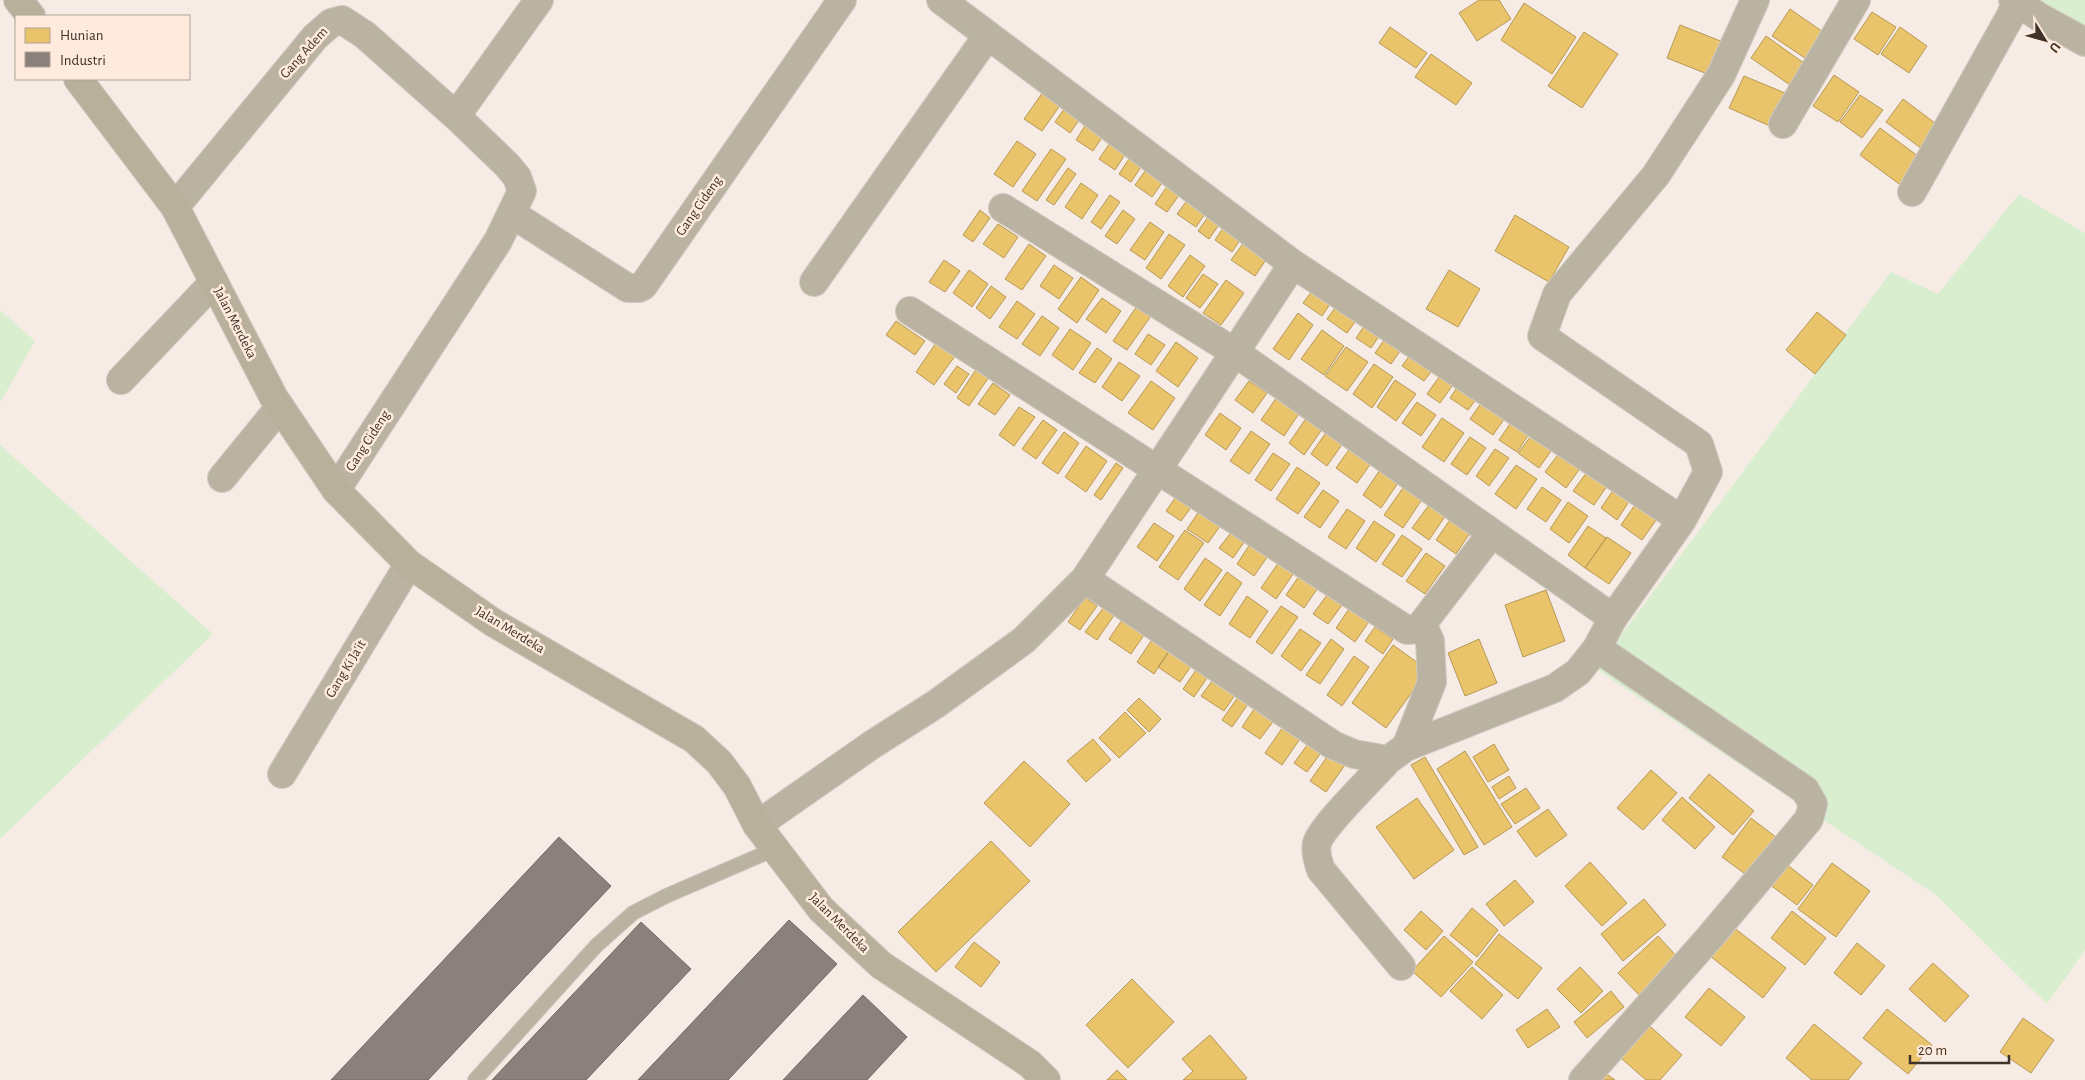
<svg xmlns="http://www.w3.org/2000/svg" width="2085" height="1080" viewBox="0 0 2085 1080" font-family="'Alegreya Sans',sans-serif">
  <rect width="100%" height="100%" fill="#f6ece5"/>
  <path fill="#d9eecf" d="M2039,0H2085V27Z
    M2019,194L2085,233V950L2047,1004L1936,895L1596,669L1891,272L1938,294Z
    M0,310L35,341L0,403Z
    M0,445L213,634L0,839Z"/>
  <path fill="#e9c46a" stroke="#b69857" d="M1479,0H1499L1511,19L1477,41L1459,13Z
    M1524,3L1576,37L1552,74L1501,40Z
    M1790,9L1826,34L1808,60L1772,36Z
    M1872,12L1896,27L1878,55L1854,39Z
    M1680,25L1728,44L1715,77L1667,58Z
    M1390,27L1427,53L1416,68L1379,43Z
    M1900,27L1927,46L1909,73L1881,54Z
    M1584,32L1618,54L1582,108L1548,86Z
    M1766,36L1808,66L1793,87L1751,58Z
    M1431,54L1472,83L1456,105L1415,77Z
    M1834,75L1859,92L1838,122L1813,106Z
    M1744,76L1785,93L1770,126L1729,108Z
    M1043,92L1061,104L1042,131L1024,119Z
    M1860,95L1883,110L1862,138L1840,122Z
    M1903,99L1943,129L1926,152L1886,122Z
    M1064,109L1079,120L1070,133L1055,122Z
    M1088,121L1105,133L1093,151L1076,140Z
    M1880,128L1926,162L1906,189L1860,155Z
    M1017,141L1036,154L1013,187L994,174Z
    M1110,143L1126,153L1115,170L1099,159Z
    M1051,149L1066,159L1037,201L1022,191Z
    M1135,150L1147,158L1131,182L1119,174Z
    M1150,164L1167,176L1152,197L1135,185Z
    M1068,168L1076,174L1054,205L1046,200Z
    M1170,182L1182,191L1167,212L1155,204Z
    M1081,183L1098,195L1082,219L1065,207Z
    M1110,195L1120,202L1101,229L1091,222Z
    M1189,198L1207,211L1196,227L1177,214Z
    M1214,209L1225,216L1209,239L1198,231Z
    M980,210L990,218L973,242L963,235Z
    M1123,210L1135,219L1117,244L1105,236Z
    M1515,215L1569,247L1549,282L1495,251Z
    M1150,222L1164,232L1145,260L1130,250Z
    M1227,222L1244,234L1232,252L1215,240Z
    M998,224L1018,237L1004,258L983,244Z
    M1169,234L1185,245L1161,279L1146,268Z
    M1247,238L1270,254L1255,276L1231,260Z
    M1029,244L1046,256L1022,290L1005,279Z
    M1190,255L1205,266L1183,297L1168,286Z
    M944,260L960,271L945,292L929,282Z
    M1054,265L1073,278L1059,299L1040,286Z
    M969,270L988,284L972,307L953,293Z
    M1449,270L1480,289L1458,327L1426,309Z
    M1203,274L1218,284L1200,308L1186,298Z
    M1081,277L1099,290L1077,323L1058,309Z
    M1226,280L1244,293L1221,325L1203,313Z
    M991,286L1006,297L990,319L976,308Z
    M1312,291L1330,304L1322,316L1303,303Z
    M1102,298L1121,311L1106,333L1086,319Z
    M1017,301L1035,314L1017,339L999,327Z
    M1340,301L1360,315L1347,333L1327,319Z
    M1137,306L1151,316L1127,350L1113,341Z
    M1817,312L1846,335L1815,374L1786,350Z
    M1298,313L1313,325L1289,360L1273,349Z
    M1042,316L1059,328L1040,356L1022,344Z
    M1369,319L1384,329L1371,348L1356,338Z
    M896,321L925,341L915,355L886,335Z
    M1070,329L1091,343L1073,370L1052,355Z
    M1322,330L1344,346L1324,375L1301,359Z
    M1389,333L1405,344L1391,364L1375,353Z
    M1148,334L1165,345L1151,365L1135,354Z
    M1176,342L1198,358L1178,387L1156,371Z
    M936,343L955,356L934,385L916,372Z
    M1346,347L1368,362L1347,391L1325,376Z
    M1097,348L1112,359L1095,383L1079,373Z
    M1413,351L1435,367L1424,381L1402,366Z
    M1119,362L1140,376L1122,401L1102,387Z
    M1374,364L1393,377L1372,408L1353,394Z
    M957,366L969,374L956,393L944,384Z
    M977,368L989,377L969,406L957,398Z
    M1444,370L1457,379L1440,403L1427,394Z
    M1395,380L1416,394L1396,421L1377,407Z
    M1151,381L1175,398L1153,430L1128,413Z
    M1249,381L1267,393L1253,413L1235,400Z
    M993,383L1010,395L995,415L978,404Z
    M1460,383L1478,397L1468,410L1450,398Z
    M1277,397L1300,412L1284,436L1261,420Z
    M1484,399L1507,415L1493,435L1470,419Z
    M1417,402L1436,415L1421,436L1402,423Z
    M1019,407L1035,417L1014,446L999,435Z
    M1220,413L1241,428L1226,450L1205,435Z
    M1307,417L1323,428L1304,455L1289,443Z
    M1442,418L1464,433L1444,462L1422,447Z
    M1514,418L1531,431L1517,452L1499,440Z
    M1043,420L1057,430L1036,459L1022,449Z
    M1251,431L1270,444L1249,474L1230,461Z
    M1327,431L1343,443L1327,466L1311,454Z
    M1064,432L1079,443L1058,474L1042,463Z
    M1534,432L1554,447L1539,468L1518,453Z
    M1470,437L1486,448L1467,475L1451,464Z
    M1353,444L1374,459L1357,483L1336,468Z
    M1086,446L1107,461L1086,492L1065,477Z
    M1495,449L1509,458L1489,486L1476,476Z
    M1560,452L1581,467L1566,488L1545,472Z
    M1273,453L1290,464L1271,491L1255,480Z
    M1116,463L1123,468L1101,500L1094,495Z
    M1516,465L1537,479L1516,509L1495,494Z
    M1297,467L1320,483L1298,514L1276,499Z
    M1382,467L1400,480L1381,508L1363,495Z
    M1587,472L1607,486L1594,505L1573,491Z
    M1405,485L1423,498L1403,528L1384,515Z
    M1616,486L1632,497L1617,520L1601,508Z
    M1542,487L1561,500L1546,522L1527,509Z
    M1323,490L1339,501L1320,528L1304,517Z
    M1180,491L1195,502L1181,521L1166,511Z
    M1432,501L1448,512L1429,540L1412,528Z
    M1568,502L1588,516L1569,543L1550,529Z
    M1637,502L1659,516L1642,540L1621,525Z
    M1202,507L1223,522L1208,543L1187,529Z
    M1347,509L1365,521L1346,549L1328,537Z
    M1452,517L1472,530L1456,554L1436,540Z
    M1374,521L1395,535L1376,562L1356,548Z
    M1154,523L1174,536L1157,561L1137,547Z
    M1588,526L1606,538L1585,568L1568,555Z
    M1234,529L1247,538L1233,558L1219,548Z
    M1185,530L1204,543L1178,580L1159,567Z
    M1402,535L1422,549L1402,577L1382,564Z
    M1607,537L1631,553L1609,584L1585,568Z
    M1254,538L1272,550L1254,576L1237,564Z
    M1426,553L1445,566L1425,594L1406,581Z
    M1283,556L1298,567L1276,599L1261,588Z
    M1205,558L1222,570L1200,601L1184,589Z
    M1304,569L1322,582L1304,608L1286,595Z
    M1227,572L1242,583L1220,616L1204,605Z
    M1546,590L1565,641L1523,657L1505,605Z
    M1330,591L1345,601L1328,624L1313,614Z
    M1247,596L1268,611L1250,638L1229,624Z
    M1085,597L1097,606L1080,630L1068,622Z
    M1281,606L1298,617L1272,654L1256,642Z
    M1351,606L1370,620L1355,642L1336,628Z
    M1104,607L1115,614L1097,640L1085,632Z
    M1122,620L1144,635L1131,654L1109,639Z
    M1375,627L1393,639L1383,654L1365,641Z
    M1300,629L1321,643L1301,671L1281,656Z
    M1153,638L1170,650L1154,674L1137,662Z
    M1331,639L1344,649L1320,684L1306,675Z
    M1479,639L1497,683L1465,696L1448,653Z
    M1393,645L1428,670L1386,728L1352,703Z
    M1170,650L1192,665L1180,682L1158,667Z
    M1354,656L1369,667L1342,706L1327,695Z
    M1198,667L1209,675L1194,697L1183,689Z
    M1213,680L1235,695L1224,711L1201,696Z
    M1243,690L1253,697L1232,727L1222,720Z
    M1139,698L1161,719L1149,732L1127,710Z
    M1256,706L1275,719L1260,739L1242,727Z
    M1125,712L1146,733L1119,758L1099,738Z
    M1285,724L1302,736L1282,765L1265,753Z
    M1093,739L1111,760L1086,782L1067,761Z
    M1310,741L1323,750L1307,772L1294,763Z
    M1494,744L1509,770L1488,782L1473,757Z
    M1465,751L1512,827L1484,845L1437,769Z
    M1329,754L1345,765L1326,792L1310,781Z
    M1425,757L1478,847L1464,855L1411,765Z
    M1024,761L1070,804L1030,847L984,803Z
    M1651,770L1677,793L1643,830L1617,808Z
    M1709,774L1754,811L1733,835L1689,798Z
    M1509,776L1516,788L1499,799L1492,787Z
    M1526,788L1540,808L1515,824L1501,804Z
    M1682,797L1715,827L1695,849L1662,820Z
    M1417,798L1454,850L1414,879L1376,827Z
    M1548,809L1567,835L1536,857L1517,831Z
    M1751,818L1781,841L1752,879L1722,857Z
    M991,841L1030,881L936,972L898,932Z
    M1781,860L1813,885L1797,905L1765,881Z
    M1590,862L1627,903L1602,926L1565,886Z
    M1832,863L1870,891L1836,937L1798,909Z
    M1515,880L1534,902L1504,926L1486,904Z
    M1644,899L1666,925L1623,961L1601,934Z
    M1472,908L1498,930L1477,957L1450,935Z
    M1421,911L1443,931L1426,950L1404,930Z
    M1792,911L1826,938L1805,965L1771,938Z
    M1733,927L1786,968L1763,998L1710,956Z
    M1499,934L1542,968L1518,999L1475,964Z
    M1444,936L1473,962L1441,997L1412,971Z
    M1658,936L1680,960L1641,997L1618,973Z
    M974,942L1000,962L981,987L955,967Z
    M1857,943L1885,966L1861,995L1834,973Z
    M1933,963L1969,996L1945,1022L1909,989Z
    M1472,967L1503,995L1482,1019L1450,991Z
    M1580,967L1603,991L1581,1013L1557,989Z
    M1132,979L1174,1022L1128,1068L1086,1025Z
    M1709,988L1745,1017L1721,1046L1685,1017Z
    M1611,991L1624,1007L1587,1038L1574,1022Z
    M1547,1009L1560,1027L1528,1048L1516,1030Z
    M1887,1009L1932,1045L1908,1074L1863,1038Z
    M2023,1018L2054,1040L2031,1073L2000,1052Z
    M1643,1020L1682,1055L1660,1080H1646L1614,1052Z
    M1814,1024L1862,1063L1848,1080H1812L1786,1058Z
    M1210,1035L1247,1078L1245,1080H1183L1193,1071L1182,1059Z
    M1117,1070L1127,1080H1107Z
    M1605,1073L1615,1080H1600Z"/>
  <path fill="#8a817c" stroke="#746a63" d="M559,837L611,886L428,1080H331Z
    M789,920L837,964L728,1080H638Z
    M641,922L691,969L586,1080H492Z
    M863,995L907,1037L867,1080H783Z"/>
  <g fill="none" stroke-linecap="round" stroke-linejoin="round">
    <g stroke="#d0c8c1" stroke-width="16">
      <path id="lane" d="M475,1080L596,946L633,913L666,896L775,849"/>
    </g>
    <g stroke="#d0c8c1" stroke-width="30">
      <path id="street" d="M941,0L1293,264L1682,520
        M2013,0L2041,18L2085,42
        M456,116L539,0
        M1783,124L1856,0
        M1912,192L2011,15L2016,2
        M175,207L315,37L331,23L342,20L365,35L456,116L507,165L517,177L522,191L498,241L336,490
        M1003,208L1236,353L1613,618
        M512,214L628,288H639L643,286L842,0
        M814,282L988,35
        M910,311L1407,630L1416,629L1422,624L1492,533
        M121,380L214,282
        M222,478L280,407
        M1085,579L1333,745L1354,754L1388,760L1406,747L1555,688L1578,672L1597,648L1613,618L1682,520L1708,472L1699,444L1542,336L1557,294L1656,175L1721,75L1755,0
        M1406,747L1432,682L1430,641L1422,624
        M1388,760C1374,776 1322,826 1317,843C1315,852 1318,862 1321,870L1401,966
        M282,774L409,564
        M757,825L873,744L936,704L1024,640L1085,579L1293,264
        M1583,1080L1710,937L1809,819L1813,804L1805,790L1597,648"/>
    </g>
    <g stroke="#d0c8c1" stroke-width="30">
      <path id="secondary" d="M18,0L31,16
        M78,79L175,207L274,398L336,490L409,564L494,623L694,739L719,762L737,786L757,825L821,909L881,965L1030,1064L1046,1080"/>
    </g>
    <use href="#lane" stroke="#bab3a2" stroke-width="14"/>
    <use href="#street" stroke="#bab3a2" stroke-width="28"/>
    <use href="#secondary" stroke="#b9b09c" stroke-width="28"/>
  </g>
  <g text-anchor="middle" dominant-baseline="central" stroke-width="5" stroke-linejoin="round" paint-order="stroke">
    <g font-size="14" fill="#3f332a" stroke="#feebdd">
      <text transform="translate(304 53) rotate(-48)">Gang Adem</text>
      <text transform="translate(699 206) rotate(-55)">Gang Cideng</text>
      <text transform="translate(235 323) rotate(63)">Jalan Merdeka</text>
      <text transform="translate(368 441) rotate(-57)">Gang Cideng</text>
      <text transform="translate(510 630) rotate(31)">Jalan Merdeka</text>
      <text transform="translate(346 669) rotate(-59)">Gang Ki Ja'it</text>
      <text transform="translate(839 923) rotate(45)">Jalan Merdeka</text>
    </g>
  </g>
  <rect x="15" y="15" width="175" height="65" fill="#feebdd" stroke="#b2a195"/>
  <rect x="25" y="28" width="25" height="15" fill="#e9c46a" stroke="#b2a195"/>
  <text x="60" y="40" font-size="15" fill="#3f332a">Hunian</text>
  <rect x="25" y="52" width="25" height="15" fill="#8a817c" stroke="#b2a195"/>
  <text x="60" y="65" font-size="15" fill="#3f332a">Industri</text>
  <g transform="translate(2045 40) rotate(127)" stroke="#feebdd" stroke-width="4" paint-order="stroke">
  <path d="M0-4L9 19L0 12L-9 19Z" fill="#3f332a"/>
  <text y="-8" font-size="14" font-weight="bold" text-anchor="middle" fill="#3f332a">U</text>
  </g>
  <path d="M1910 1055v8h99v-8" fill="none" stroke="#3f332a" stroke-width="2.5"/>
  <text x="1918" y="1055" font-size="15" fill="#3f332a" stroke="#feebdd" stroke-width="4" paint-order="stroke">20 m</text>
</svg>
